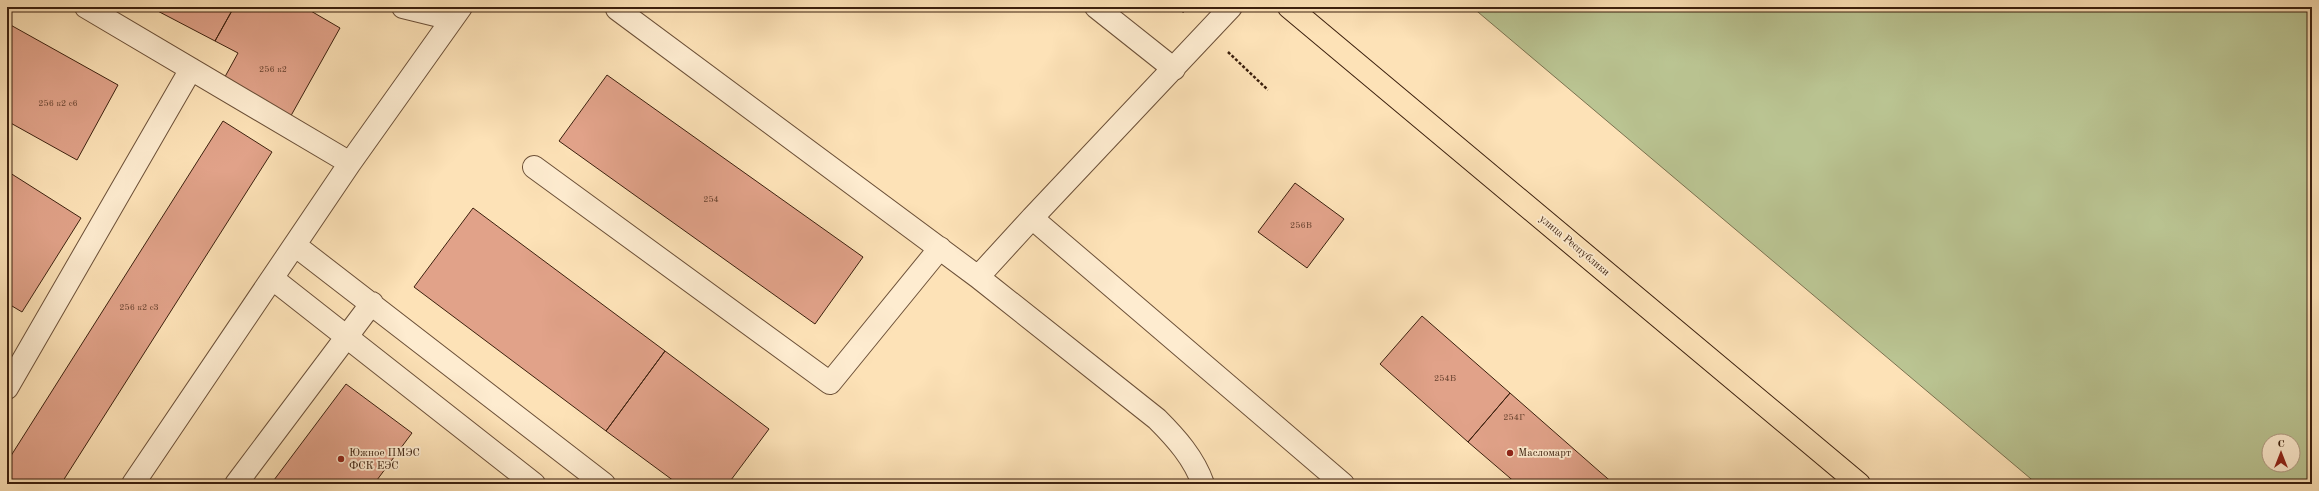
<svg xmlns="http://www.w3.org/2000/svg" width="2319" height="491" viewBox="0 0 2319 491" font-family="'Old Standard TT',serif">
  <rect width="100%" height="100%" fill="#fde2b7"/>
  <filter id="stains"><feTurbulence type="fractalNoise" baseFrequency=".005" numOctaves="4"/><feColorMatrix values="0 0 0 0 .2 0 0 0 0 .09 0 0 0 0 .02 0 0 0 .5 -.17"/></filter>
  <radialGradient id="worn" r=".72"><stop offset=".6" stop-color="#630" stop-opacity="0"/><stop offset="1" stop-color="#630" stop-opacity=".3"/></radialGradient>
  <path fill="#bac492" stroke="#7b7250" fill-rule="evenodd" d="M1472,7H2312V484H2037ZM2269,441H2293V465H2269Z"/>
  <path fill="#e1a289" stroke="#3c200e" d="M150,7H234L215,41Z
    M234,7H304L340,28L288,121L221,84L238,53L215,41Z
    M7,23L118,85L77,160L7,121Z
    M607,75L863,257L815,324L559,141Z
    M223,121L272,152L61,484H7V462Z
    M7,171L81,218L22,312L7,303Z
    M1295,183L1344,219L1307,268L1258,232Z
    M473,208L665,351L606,431L414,287Z
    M1422,316L1510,393L1468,442L1380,364Z
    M665,351L769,429L728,484H678L606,431Z
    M346,384L412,433L374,484H271Z
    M1510,393L1600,472L1614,484H1517L1468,442Z"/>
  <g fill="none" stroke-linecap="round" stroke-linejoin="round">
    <g stroke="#6c5038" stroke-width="24">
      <path id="minor" d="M86,7L350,163
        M403,7L452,19
        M1096,7L1174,69
        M1231,7L1032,218L1343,484
        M617,9L978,277L1032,218
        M534,167L830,383L940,248
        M296,246L604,484
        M978,277L1157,419C1176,438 1194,458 1203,484
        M273,279L534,484
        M7,388L191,69
        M133,484L350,163L461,7
        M236,484L372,303"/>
    </g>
    <g stroke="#3c200e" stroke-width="24">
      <path id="major" d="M1289,7L1859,484"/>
    </g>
    <path stroke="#3c200e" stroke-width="2.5" stroke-dasharray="3 2" stroke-linecap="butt" d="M1178,7L1184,12
      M1228,52L1268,90"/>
    <use href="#minor" stroke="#feecd0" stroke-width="22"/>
    <use href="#major" stroke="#fde2b7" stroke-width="22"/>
  </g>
  <g fill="#8f2418" stroke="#feecd0" stroke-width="1.5">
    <circle cx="1510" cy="453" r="4"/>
    <circle cx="341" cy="459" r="4"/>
  </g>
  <g text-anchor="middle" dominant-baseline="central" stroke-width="3.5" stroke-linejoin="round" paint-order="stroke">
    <g font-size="9" fill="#65402d">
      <text x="273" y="69">256 к2</text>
      <text x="58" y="103">256 к2 с6</text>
      <text x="711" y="199">254</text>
      <text x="1301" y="225">256В</text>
      <text x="139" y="307">256 к2 с3</text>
      <text x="1445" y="378">254Б</text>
      <text x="1514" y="417">254Г</text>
    </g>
    <g font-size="11" fill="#3c200e" stroke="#feecd0">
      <text transform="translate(1574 246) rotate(40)">улица Республики</text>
    </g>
    <g font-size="11" fill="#3c200e" stroke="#feecd0" text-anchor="start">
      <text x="349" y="453">Южное ПМЭС<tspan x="349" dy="13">ФСК ЕЭС</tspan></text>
      <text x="1518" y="453">Масломарт</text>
    </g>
  </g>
  <rect width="2319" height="491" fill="none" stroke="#fde2b7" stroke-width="24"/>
  <rect x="8" y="8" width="2303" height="475" fill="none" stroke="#3c200e" stroke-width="2"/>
  <rect x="12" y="12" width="2295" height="467" fill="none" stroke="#3c200e"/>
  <g transform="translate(2281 453)"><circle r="19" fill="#feecd0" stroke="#b09a82"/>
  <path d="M0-3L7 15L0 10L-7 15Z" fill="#8f2418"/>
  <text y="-6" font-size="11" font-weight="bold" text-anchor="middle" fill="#3c200e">С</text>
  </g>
  <rect width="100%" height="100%" filter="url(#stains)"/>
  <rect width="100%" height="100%" fill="url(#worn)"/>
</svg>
